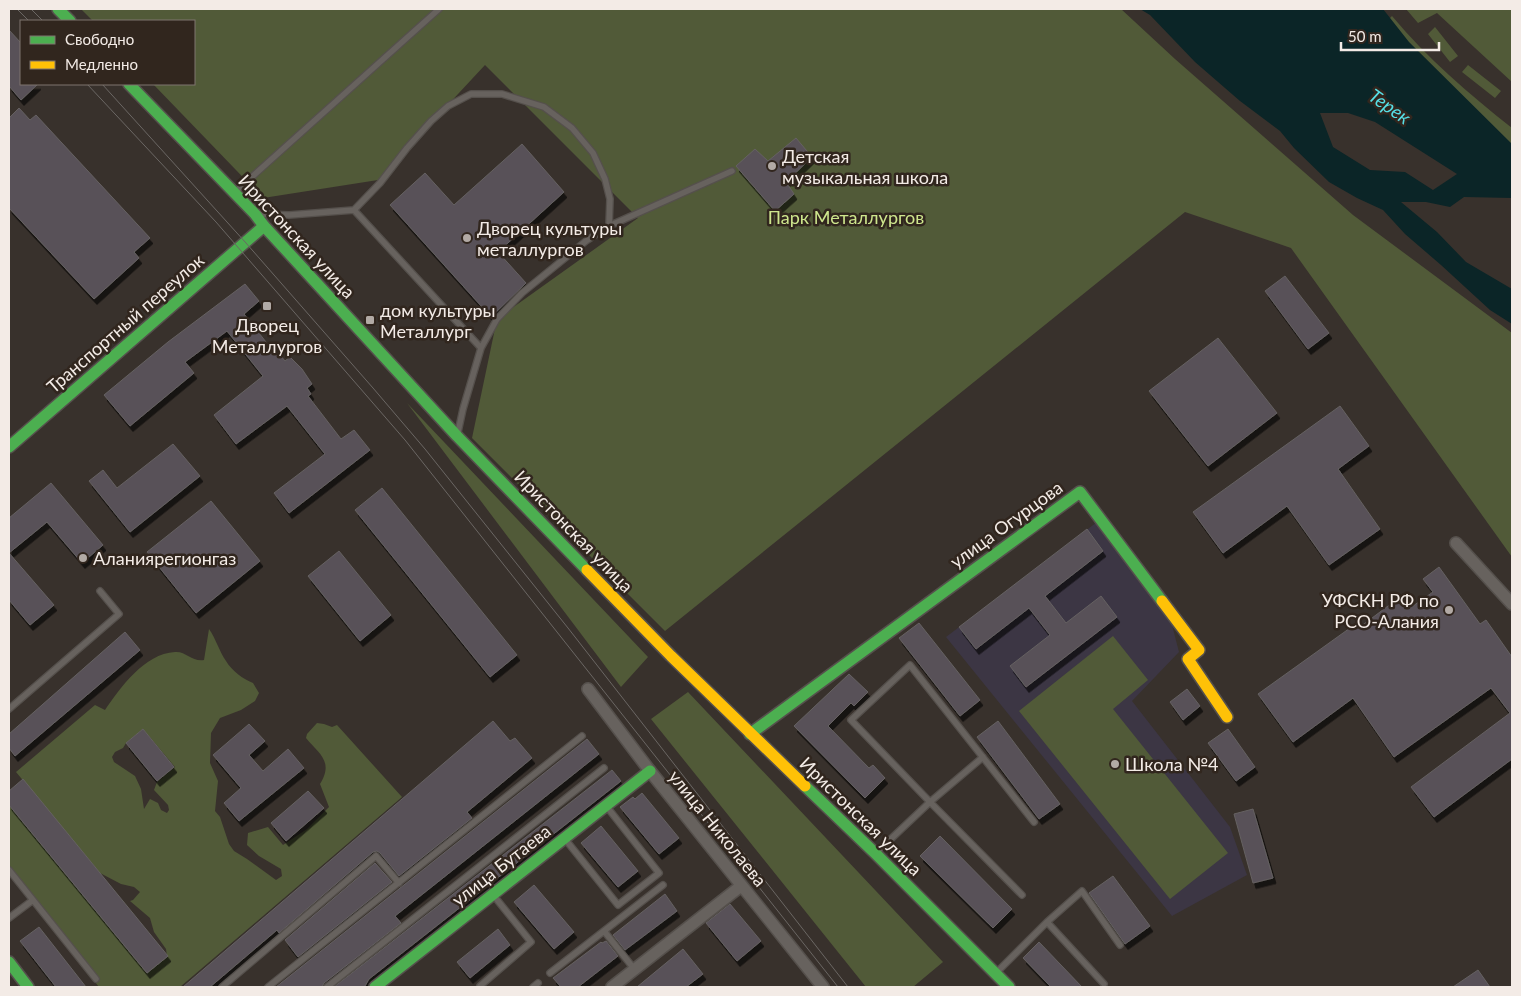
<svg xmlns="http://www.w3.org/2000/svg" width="1521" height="996" viewBox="0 0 1521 996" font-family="Lato,sans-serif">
  <defs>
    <filter id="shadow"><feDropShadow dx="3" dy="5.5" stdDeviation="0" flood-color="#0009"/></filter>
  </defs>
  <rect width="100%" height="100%" fill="#38312c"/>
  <path fill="#3c3644" d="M1097,522L1172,625L1179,652L1132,701L1230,827L1247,875L1172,916L946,637Z"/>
  <path fill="#515a38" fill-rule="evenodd" d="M81,9H1121L1175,59L1353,215L1512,333V557L1291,248L1185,212L665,631L472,438L497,319L638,218L485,65L378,180L263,198L153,84H194V21H93Z
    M1406,9H1512V82L1437,13L1418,23Z
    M1392,16C1427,58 1469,94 1512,128V149L1381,27Z
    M1435,27L1458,56L1450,62L1428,34Z
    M1468,65L1501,91L1495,98L1462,72Z
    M407,403L648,657L621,687Z
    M209,629C216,639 219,651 226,661C232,671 243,679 253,683L259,693L255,701L241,710L220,718L211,733L210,763L218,781L215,811L220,817L229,844L234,851L247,859L276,880L282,876L281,869L259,856L247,845L248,833L268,827L283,845L307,829L329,807L320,784C334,761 319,754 306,738L307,734L317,723L324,724L332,727L337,725L402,797L180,987H99L9,875V805L147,972L167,956L166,949L154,932L150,918L130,901L133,900L140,892L134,887L121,884L100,873L16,772L95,705L105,710C121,687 144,654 175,652C186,651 192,662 204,660ZM143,729L175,767L157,782L154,790L168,805L169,810L167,813L161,810L158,803L150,799L144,809L141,789L135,776L114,762L112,757L115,752L123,748L126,743Z
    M1113,636L1148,680L1113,709L1228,853L1170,899L1019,711Z
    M688,692L943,962L913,987H866L651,719Z"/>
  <path fill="#0b2527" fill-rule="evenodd" d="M1140,9H1383L1409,42L1512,144V198L1464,197L1450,207L1426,202H1401L1437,232L1466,262L1512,289V324L1490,310L1441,265L1405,234L1383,210L1357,198L1329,182L1294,148L1280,131L1240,101L1195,62L1150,15ZM1320,113H1348L1375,122L1457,174L1433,190L1405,172L1370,170L1333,147Z"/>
  <path fill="#585159" stroke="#656161" filter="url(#shadow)" d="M9,30L21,43V84H38L21,100L9,86Z
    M19,108L30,120L36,115L150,238L134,252L139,258L94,299L9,208V118Z
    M796,138L812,157L786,182L794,194L775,211L736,166L755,149L768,161Z
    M522,144L564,192L498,252L526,283L491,317L390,205L425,173L454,205Z
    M1285,276L1329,333L1308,349L1265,291Z
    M245,284L259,301L244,314L277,356L280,355L285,361L290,357L302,369L312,384L307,388L311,394L308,396L341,439L354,430L370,450L289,513L274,493L325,454L287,406L236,444L214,415L263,376L227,331L185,362L194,373L130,426L104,395L168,342Z
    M1218,338L1277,413L1208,466L1149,391Z
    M1340,406L1369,446L1338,469L1380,529L1329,565L1287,506L1223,553L1193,512Z
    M173,444L200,476L130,532L89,481L103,470L117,488Z
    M51,483L103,545L82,563L47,522L9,553L54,605L30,625L9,600V518Z
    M382,488L517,655L490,677L355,510Z
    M211,501L260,561L196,613L147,552Z
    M1087,529L1103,551L1045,596L1066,623L1101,596L1117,617L1026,687L1010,666L1050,635L1029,608L976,649L959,627Z
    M339,551L391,615L360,641L308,576Z
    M1439,567L1480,624L1486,620L1512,657V759L1434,817L1411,787L1510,713L1491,688L1394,757L1353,698L1293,742L1258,694L1357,623L1360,627L1404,594L1413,606L1433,592L1423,579Z
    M919,623L980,700L960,716L899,638Z
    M125,632L140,650L15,756L9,748V734Z
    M849,674L868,692L854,706L851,703L828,726L869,768L873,765L885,778L865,798L794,726Z
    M1187,689L1200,706L1183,720L1170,702Z
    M493,721L510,741L515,738L532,758L467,812L472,818L399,876L380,853L377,851L373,852L279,933L277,930L210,987H183Z
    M998,721L1060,804L1039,819L977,737Z
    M249,724L265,741L249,755L263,771L288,749L304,768L239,821L224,803L241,788L213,755Z
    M143,729L174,767L157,781L126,743Z
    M1228,729L1255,767L1236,781L1208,743Z
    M587,739L599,754L395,916L401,923L324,983L322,987H276Z
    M612,770L621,781L369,979L365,986L363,987H334Z
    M23,779L168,956L147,973L9,805V791Z
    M308,791L324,808L286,841L271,823Z
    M642,793L679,838L659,854L620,807L633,797L635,799Z
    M1253,809L1273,878L1253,883L1234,814Z
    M601,826L638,871L618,887L581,843Z
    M940,836L1012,909L993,928L920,856Z
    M375,863L392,882L298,957L285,940Z
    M1113,876L1150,926L1125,944L1089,893Z
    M534,885L574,932L554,949L514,902Z
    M665,894L677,911L625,950L613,935Z
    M730,904L761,941L737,961L706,923Z
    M39,927L86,987H56L20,941Z
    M498,929L510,945L470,978L457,962Z
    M606,941L618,956L578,987H561L553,978L601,942L602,943Z
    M1039,942L1082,987H1051L1023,958Z
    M683,949L703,974L686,987H637Z
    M1478,970L1490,987H1453Z"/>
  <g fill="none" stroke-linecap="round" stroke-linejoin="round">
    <g stroke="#55504c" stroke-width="8">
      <path id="lane" d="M235,192L439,9
        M354,210L380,183L407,148L431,121L448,106L471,94H502L544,107L572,128L593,153L605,179L610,199L609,226
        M260,214L289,215L354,210L481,348L463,409L458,432
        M481,348L497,319L522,293L586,241L609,226L732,171
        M9,709L119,614L100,591
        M983,757L930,802L1022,895
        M565,839L618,905L659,873L607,807
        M877,852L930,802L851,720L910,665L1034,822
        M9,870L33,900
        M9,918L33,900L96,979
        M1047,922L1082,891L1120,945
        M604,931L635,970
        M997,972L1047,922L1104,984
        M550,973L663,885
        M480,986L531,942L494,896
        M222,987L376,856L399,883
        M268,987L582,736
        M327,987L604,768
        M533,987L538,983"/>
    </g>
    <g stroke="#55504c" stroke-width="14">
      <path id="street" d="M1456,543L1512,604
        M588,689L650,771L823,987
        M612,987L741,886"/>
    </g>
    <g stroke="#55504c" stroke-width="14">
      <path id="fast" d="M58,9L70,21
        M129,84L255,214L264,226L457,436L587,570
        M9,447L264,226
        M750,734L1080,492L1162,601
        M805,786L876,854L1009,987
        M9,962L28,987
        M375,987L650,771"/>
    </g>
    <g stroke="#55504c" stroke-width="14">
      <path id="slow" d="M587,570L671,656L805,786
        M1162,601L1199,650L1188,659L1227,717"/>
    </g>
    <use href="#lane" stroke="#67625e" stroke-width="5.5"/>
    <use href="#street" stroke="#67625e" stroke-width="11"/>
    <use href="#fast" stroke="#4caf50" stroke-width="11"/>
    <use href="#slow" stroke="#ffc107" stroke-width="11"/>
    <path stroke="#6b6764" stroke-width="1" d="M17,9L29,21
      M31,9L43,21
      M87,84L216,222L405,440L838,987
      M102,84L246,243L373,388L425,449L568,628L848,987"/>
  </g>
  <g fill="#b2aaa5" stroke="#31261e" stroke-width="2">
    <circle cx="772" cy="166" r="5"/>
    <circle cx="467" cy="238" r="5"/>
    <rect x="262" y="301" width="10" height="10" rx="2.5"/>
    <rect x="365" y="315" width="10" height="10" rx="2.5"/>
    <circle cx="83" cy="558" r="5"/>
    <circle cx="1449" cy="610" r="5"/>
    <circle cx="1115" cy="764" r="5"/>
  </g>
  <g text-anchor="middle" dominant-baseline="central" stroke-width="5" stroke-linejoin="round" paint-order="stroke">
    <g font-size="18" fill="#f3ebe6" stroke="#31261e" text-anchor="start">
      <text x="782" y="156">Детская<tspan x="782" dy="21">музыкальная школа</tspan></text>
      <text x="477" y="228">Дворец культуры<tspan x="477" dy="21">металлургов</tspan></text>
      <text x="380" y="310">дом культуры<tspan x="380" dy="21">Металлург</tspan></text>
      <text x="267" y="325" text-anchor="middle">Дворец<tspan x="267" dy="21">Металлургов</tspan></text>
      <text x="93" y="558">Аланиярегионгаз</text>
      <text x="1439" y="600" text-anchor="end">УФСКН РФ по<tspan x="1439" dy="21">РСО-Алания</tspan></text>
      <text x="1125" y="764">Школа №4</text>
    </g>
    <g font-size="18" fill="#cee68d" stroke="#31261e">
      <text x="846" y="217">Парк Металлургов</text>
    </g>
    <g font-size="18" fill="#f3ebe6" stroke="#31261e">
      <text transform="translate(297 236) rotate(47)">Иристонская улица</text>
      <text transform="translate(125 323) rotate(-41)">Транспортный переулок</text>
      <text transform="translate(1006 524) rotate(-36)">улица Огурцова</text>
      <text transform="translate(574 531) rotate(46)">Иристонская улица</text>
      <text transform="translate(861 816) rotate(44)">Иристонская улица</text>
      <text transform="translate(718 828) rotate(51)">улица Николаева</text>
      <text transform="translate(501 865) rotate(-38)">улица Бутаева</text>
    </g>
    <g font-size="19" font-style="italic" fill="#56dee5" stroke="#31261e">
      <text transform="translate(1390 106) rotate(35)">Терек</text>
    </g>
  </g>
  <rect width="1521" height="996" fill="none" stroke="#f3ebe6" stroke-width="20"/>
  <rect x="20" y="20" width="175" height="65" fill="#31261e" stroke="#7f756e"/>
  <rect x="30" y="36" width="25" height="8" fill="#4caf50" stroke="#7f756e"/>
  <text x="65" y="45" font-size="15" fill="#f3ebe6">Свободно</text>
  <rect x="30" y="61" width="25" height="8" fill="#ffc107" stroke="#7f756e"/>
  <text x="65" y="70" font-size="15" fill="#f3ebe6">Медленно</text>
  <path d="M1341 42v8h98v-8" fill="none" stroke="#f3ebe6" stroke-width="2.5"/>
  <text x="1348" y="42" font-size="15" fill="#f3ebe6" stroke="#31261e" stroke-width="4" paint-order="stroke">50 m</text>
</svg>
